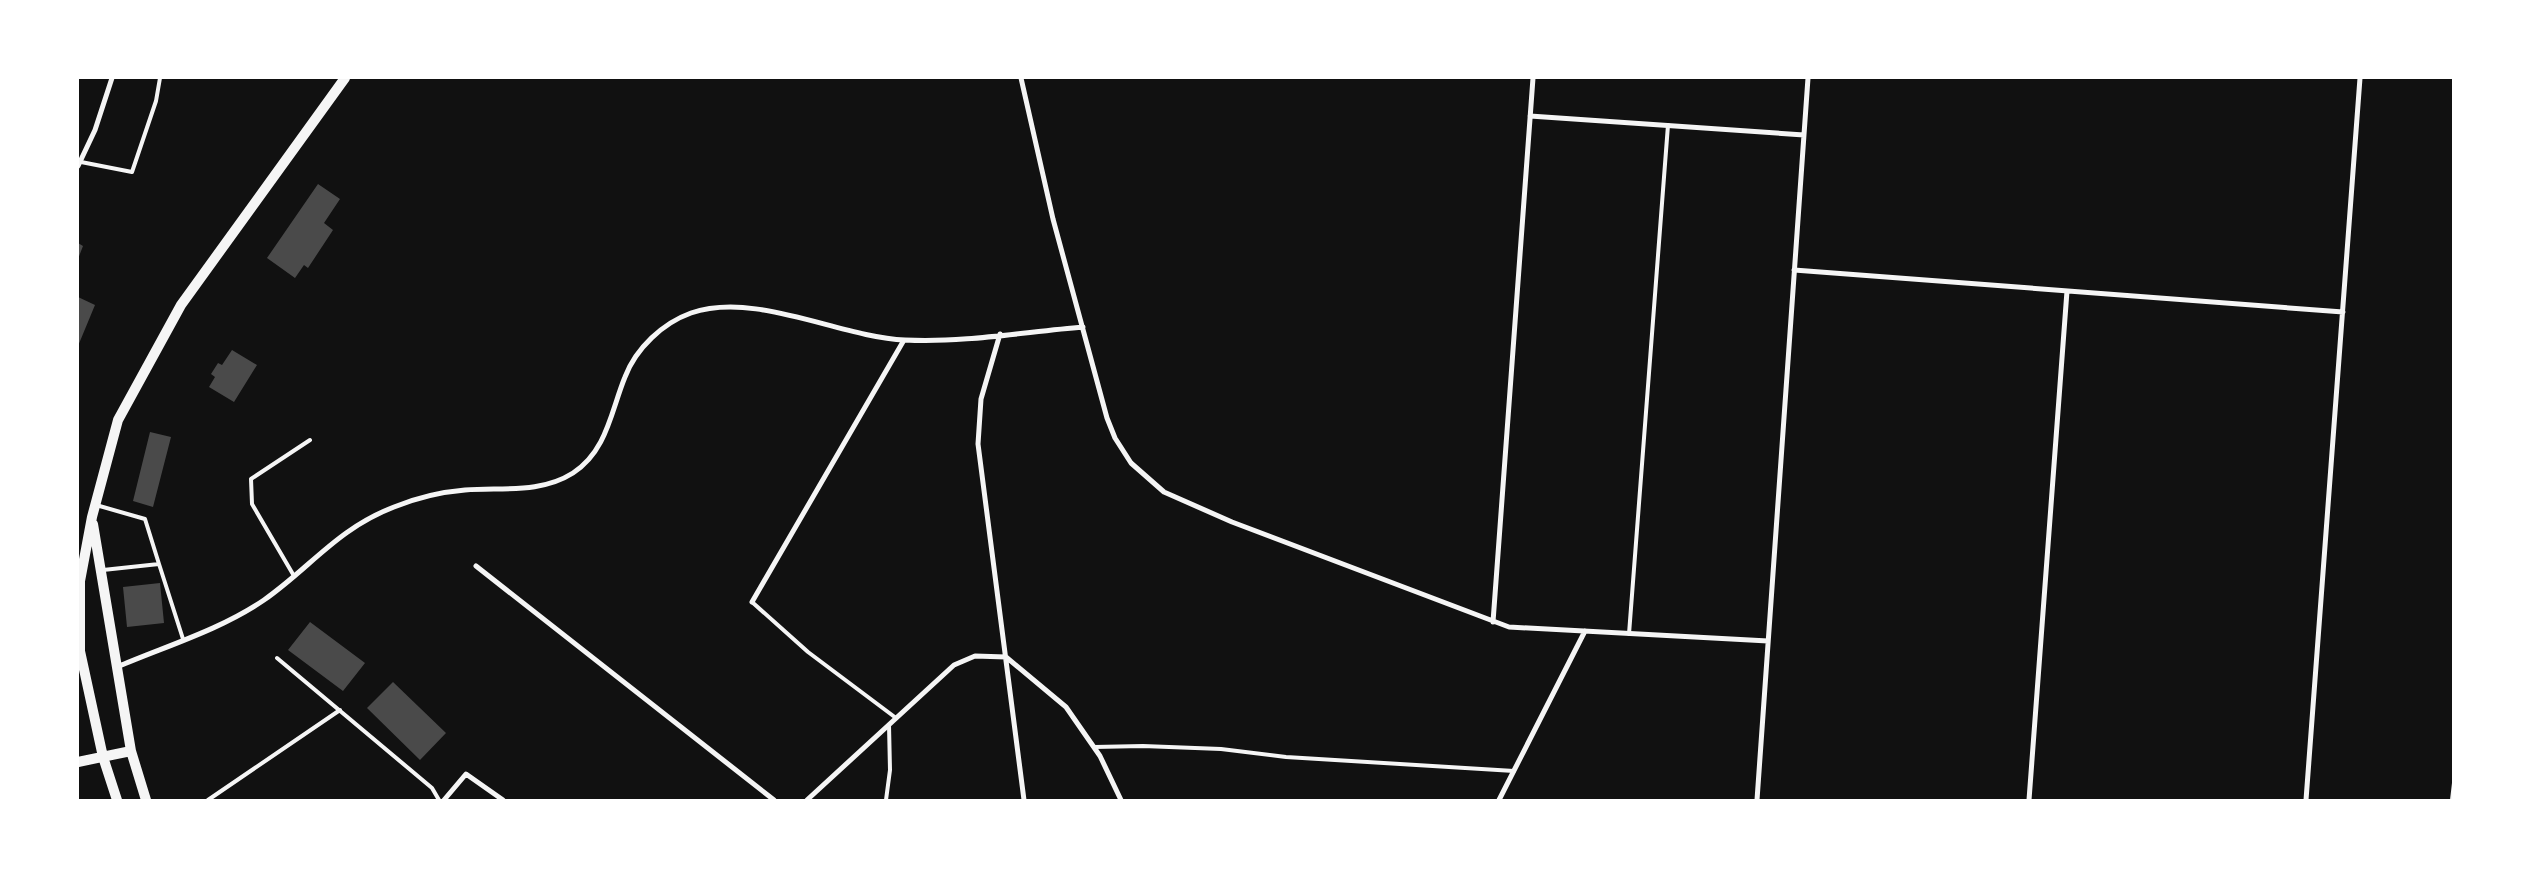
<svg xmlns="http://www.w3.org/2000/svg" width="2531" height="878" viewBox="0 0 2531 878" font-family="Manrope,sans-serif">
  <rect width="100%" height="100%" fill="#111"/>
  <path fill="#4a4a4a" d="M318,184L340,199L324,223L333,230L308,268L304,265L295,278L267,258Z
    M78,243L83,246L78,259Z
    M78,297L95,305L78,346Z
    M232,350L257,365L234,402L209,387L215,377L211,374L218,363L222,365Z
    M150,432L171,437L153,507L133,501Z
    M160,583L164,623L127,627L123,587Z
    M310,622L365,663L343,691L288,650Z
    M393,682L446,733L420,760L367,708Z"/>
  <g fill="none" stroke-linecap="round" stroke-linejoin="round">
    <path stroke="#f5f5f5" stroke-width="4" d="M81,162L132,172L156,101L160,78
      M96,505L145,519L159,564L103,570
      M159,564L183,639
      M294,576L252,504L251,479L310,440
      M752,602L808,652L896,718
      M1629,634L1668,125
      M277,658L432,788L439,800
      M1094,747L1143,746L1221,749L1286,757L1514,771
      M208,800L340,710
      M886,800L890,770L889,725
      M2452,800L2454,783"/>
    <path stroke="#f5f5f5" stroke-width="5" d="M1021,78L1053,219L1107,418L1115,438L1131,463L1164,492L1232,522L1509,627L1768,641
      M1530,116L1804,135
      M78,166L95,130L112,78
      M1794,270L2343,312
      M1000,334L981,399L978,444L1024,800
      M476,566L774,800
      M752,602L904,340
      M1493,622L1533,78
      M117,667C166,646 220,630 264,600C311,567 337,529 394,507C416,498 441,492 465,490C501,487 540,494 573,473C607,451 611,411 625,377C636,348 663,323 691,313C756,291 839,337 905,340C963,343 1024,332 1083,327
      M444,800L466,774L503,800
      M807,800L954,665L975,656L1006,657L1066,707L1100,756L1121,800
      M1499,800L1585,631
      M1757,800L1808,78
      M2029,800L2067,291
      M2306,800L2360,78"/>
    <path stroke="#f5f5f5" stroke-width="10" d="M93,524L131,751L146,800
      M78,762L131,751
      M117,800L103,757L80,651V581L92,517L118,420L181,305L345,78"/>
  </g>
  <rect width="2531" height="878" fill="none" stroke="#ffffff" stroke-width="158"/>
</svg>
